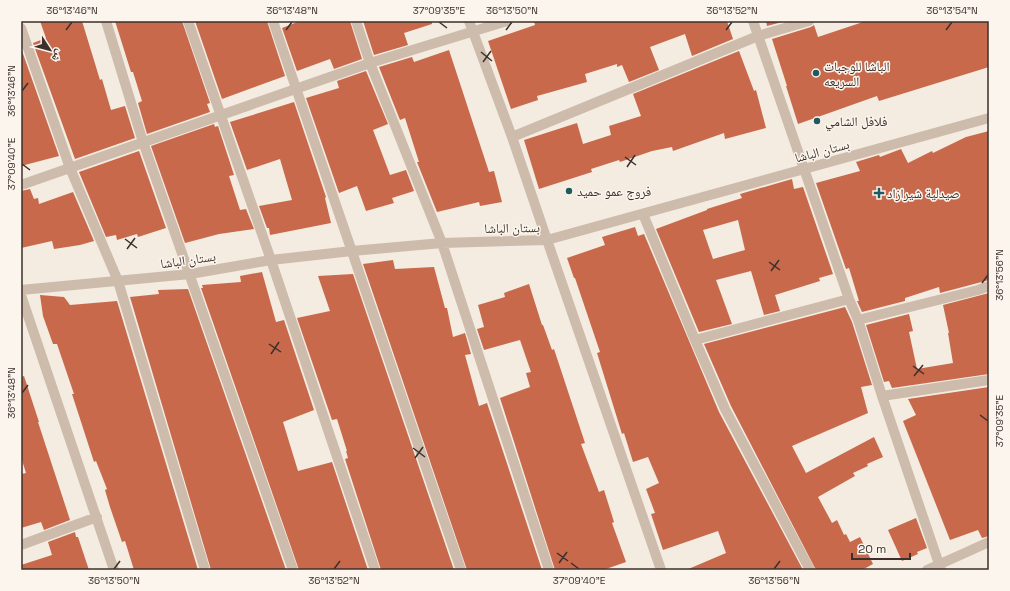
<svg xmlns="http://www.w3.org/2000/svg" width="1010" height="591" viewBox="0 0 1010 591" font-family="'Space Grotesk','Noto Naskh Arabic',sans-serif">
  <rect width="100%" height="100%" fill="#f4ebe1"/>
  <path fill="#c8694b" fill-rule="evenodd" d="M40,21H82L100,80L102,79L111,110L125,106L135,138L75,159L33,43L46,38Z
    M115,21H182L210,103L207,104L210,112L147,134L138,103L142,101L133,72H131Z
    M195,21H267L285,76L222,99Z
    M300,21H350L362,59L334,69L330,59L297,71L282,28Z
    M363,21H432V24L404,33L408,45L374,55Z
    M534,21H727L733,39L692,56L685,34L650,47L659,70L629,82L622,65L617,67V64L585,74L587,82L537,96L538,100L511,109L488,41L535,25Z
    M766,21H786L767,26Z
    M866,21H989V67L879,101L877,96L798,124L786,86H787L772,39L811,27L814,25L818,37Z
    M21,48L59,156L21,166Z
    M449,50L489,172L494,171L502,202L480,206L479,202L437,212L417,162H419L405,118L400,120L379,67L412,57L414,62Z
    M739,51L754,91L756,90L766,128L725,139L724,133L673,151L672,147L652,151L620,162L619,160L591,169L592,172L539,189L524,140L577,123L583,144L611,135L609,126L641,116L633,94Z
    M366,71L388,124L373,130L390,175L406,170L414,191L392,198L394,203L366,211L357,186L339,193L306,98L339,88L337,81Z
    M294,102L326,197L325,198L331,223L270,235L269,228H267L259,206L292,200L280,159L247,170L230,122Z
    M214,124L215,127L218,126L234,175L229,176L240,210L246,209L254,229L219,234L185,243L151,146Z
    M989,131V280L940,293L939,287L905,298V301L862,312L857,301H859L849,268L846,269L816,183L860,171L856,162L879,155L880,157L901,149L908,163L932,151L933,153L966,137Z
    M139,151L166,228L138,237L137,234L117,240L116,235L106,237L79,172Z
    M792,179L794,189L803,187L833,274L819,278L820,281L775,295L780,311L764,315L751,271L716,280L732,324L699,332L656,229L707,210V209L742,198L740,194ZM738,220L745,250L713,259L703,230Z
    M30,189L34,199L38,198L39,204L73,192L94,241L80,245L54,249L52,241L21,248V191Z
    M635,227L638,236L644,234L719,412L803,570H686L726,553L718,531L663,550L651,514L655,513L646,489L659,483L648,457L633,462L624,433L622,434L597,353L600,352L575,278H574L567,258L605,245L602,237Z
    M393,260L395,269L434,267L445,308H447L453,337L465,333L471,354L465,355L479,406L487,403L542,570H467L363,264Z
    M262,272L276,322L284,320L314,410L283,422L298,471L332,462L368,570H299L201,288H203L202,285L241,282L240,276Z
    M353,274L454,570H381L345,459L348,458L346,451H347L337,419L332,420L297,318L330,311L318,276Z
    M529,284L542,325H543L552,350L554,349L585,443L581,444L599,492L604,490L614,522L612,523L626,562L603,570H555L500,398L530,387L526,373L531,372L520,340L484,350L477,329L484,327L478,305L505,297L504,293Z
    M188,289L286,570H211L130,297L159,294L158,290Z
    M989,293V374L892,388L889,381L884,382L866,325L909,314L913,331L909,332L917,369L953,363L948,333H949L943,305Z
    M40,295L64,297L70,305L117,301L198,570H134L125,541L122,542L110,507L105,490L107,489L96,461L94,462L72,394H74L57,344H53L43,316Z
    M845,307L852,322L872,385L861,387L868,413L792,446L806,473L874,437L883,457L867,464L868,466L853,473L855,476L818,497L832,523L837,520L844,535L846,534L850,542L860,537L873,564L862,570H816L731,406L704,344Z
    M24,376L39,422H38L70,520L44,530L41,522L21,528V474L26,473L21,457V377Z
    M989,387V536L982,538L978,530L950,540L903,421L916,415L908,399Z
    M916,518L927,548L917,552L918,554L902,561L888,530Z
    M75,532L76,537H78L89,570H21V565L52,555L48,542Z"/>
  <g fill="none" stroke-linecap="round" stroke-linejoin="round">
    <path stroke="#cdbbac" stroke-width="10" d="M106,21L143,142L293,570
      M188,21L271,260L375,570
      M273,21L461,570
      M356,21L370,63L442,243L549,570
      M469,21L512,137L547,240L661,570
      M753,21L849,299L858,320L882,396L941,570
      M21,28L70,168L118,281L205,570
      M512,137L758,36L809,21
      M21,185L370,63L507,21
      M643,214L695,340L725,409L810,570
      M21,290L190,274L271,260L352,251L442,243L547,240L989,118
      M21,295L114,570
      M858,320L978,290L989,286
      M695,340L849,299
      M882,396L989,380
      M21,545L97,517
      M927,570L989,542"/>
  </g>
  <path fill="none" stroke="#3b302b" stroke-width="1.5" d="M439,22L447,28M66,30L72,22M286,30L292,22M506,30L512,22M726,30L732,22M946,30L952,22M481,52L492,61M483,62L491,51M22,91L28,83M625,157L636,165M22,164L30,170M627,167L635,155M125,239L137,248M127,249L135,238M769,262L780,270M771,271L779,260M982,283L988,275M269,344L281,352M271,354L279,342M913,366L924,374M914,376L923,365M22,393L28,385M980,415L988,421M413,448L425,457M415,458L423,447M557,553L568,561M559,563L567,552M571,563L579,569M114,569L120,561M334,569L340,561M774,569L780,561"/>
  <g fill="#1f5a5e" stroke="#fbf5ee" stroke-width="1.5">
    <circle cx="816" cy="73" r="4"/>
    <circle cx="817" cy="121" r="4"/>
    <circle cx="569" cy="191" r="4"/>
    <path d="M877 187h4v4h4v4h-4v4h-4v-4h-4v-4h4z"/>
  </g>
  <g text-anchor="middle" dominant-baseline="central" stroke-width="3" stroke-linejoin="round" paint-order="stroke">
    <g font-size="13" fill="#3b302b" stroke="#fbf5ee" text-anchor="start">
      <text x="824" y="66">الباشا للوجبات<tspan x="824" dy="15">السريعه</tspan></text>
      <text x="825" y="121">فلافل الشامي</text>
      <text x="577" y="191">فروج عمو حميد</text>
      <text x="887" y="193">صيدلية شيرازاد</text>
    </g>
    <g font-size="13" fill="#3b302b" stroke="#fbf5ee">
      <text transform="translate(822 151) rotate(-15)">بستان الباشا</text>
      <text transform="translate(512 228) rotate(-1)">بستان الباشا</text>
      <text transform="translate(188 260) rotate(-8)">بستان الباشا</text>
    </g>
  </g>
  <rect width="1010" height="591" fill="none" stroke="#fbf5ee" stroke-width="44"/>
  <g transform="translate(50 50) rotate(126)" stroke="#fbf5ee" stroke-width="3" paint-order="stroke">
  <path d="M0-3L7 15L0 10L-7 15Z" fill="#3b302b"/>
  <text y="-6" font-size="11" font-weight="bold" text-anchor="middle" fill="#3b302b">ش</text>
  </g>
  <path d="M852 553v6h58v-6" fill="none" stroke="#3b302b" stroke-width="2"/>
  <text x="858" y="553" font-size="12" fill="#3b302b" stroke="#fbf5ee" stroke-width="3" paint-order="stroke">20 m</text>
  <rect x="22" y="22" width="966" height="547" fill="none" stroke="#3b302b" stroke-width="1.5"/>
  <g font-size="10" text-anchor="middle" fill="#3b302b">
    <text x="72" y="14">36°13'46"N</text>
    <text x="292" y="14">36°13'48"N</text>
    <text x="439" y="14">37°09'35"E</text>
    <text x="512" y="14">36°13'50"N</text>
    <text x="732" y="14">36°13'52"N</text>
    <text x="952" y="14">36°13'54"N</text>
    <text transform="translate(11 91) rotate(-90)" y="4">36°13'46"N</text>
    <text transform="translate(11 164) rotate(-90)" y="4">37°09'40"E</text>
    <text transform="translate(999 275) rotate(-90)" y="4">36°13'56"N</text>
    <text transform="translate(11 393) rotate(-90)" y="4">36°13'48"N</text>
    <text transform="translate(999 421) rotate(-90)" y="4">37°09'35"E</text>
    <text x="114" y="584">36°13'50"N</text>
    <text x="334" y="584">36°13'52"N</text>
    <text x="579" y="584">37°09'40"E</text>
    <text x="774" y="584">36°13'56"N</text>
  </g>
</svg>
